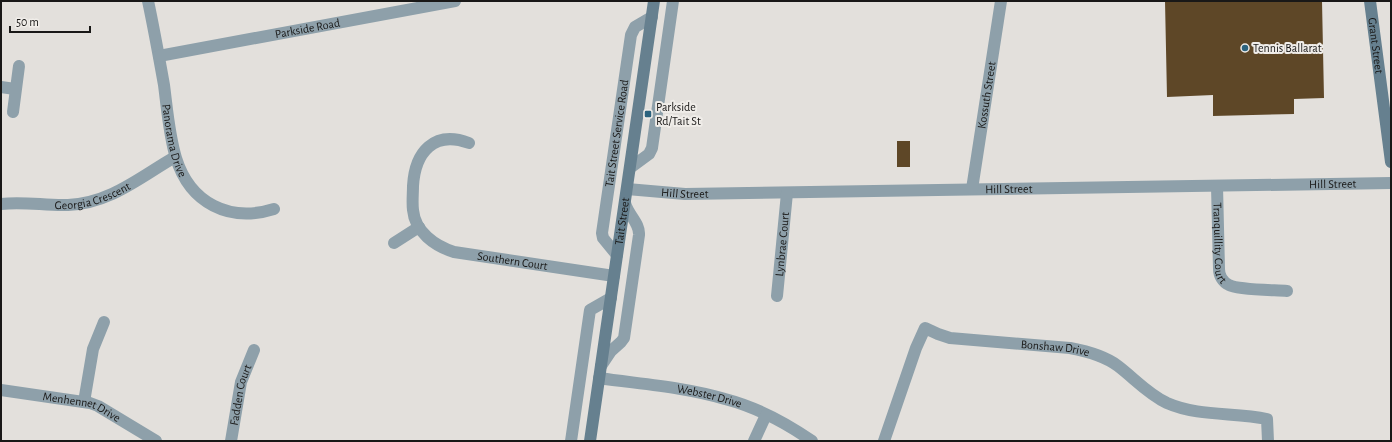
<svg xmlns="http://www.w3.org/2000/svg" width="1392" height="442" viewBox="0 0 1392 442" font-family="'Alegreya Sans',sans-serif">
  <rect width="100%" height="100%" fill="#e3e0dc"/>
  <path fill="#5e4727" d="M1165,1H1322L1324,98L1294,99V114L1213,116V95L1167,97Z
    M897,141H910V167H897Z"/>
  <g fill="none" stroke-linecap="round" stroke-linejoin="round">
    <g stroke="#8ea0aa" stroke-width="12">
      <path id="s1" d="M148,1C154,29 159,57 164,85C167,108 169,135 176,158C190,203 229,223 274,209"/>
      <path id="s2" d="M159,56L455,1"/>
      <path d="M1,87L15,89"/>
      <path d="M13,112L19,66"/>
      <path id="s3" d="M469,143C434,130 415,152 413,186C413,194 412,202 413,210C415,232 435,246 454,252L614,276"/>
      <path d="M630,168L649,154L652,148L673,1"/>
      <path id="s4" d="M1217,186L1219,269C1219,276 1223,282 1229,285C1238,290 1274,290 1287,291"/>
      <path id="s5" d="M627,189L685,194L1391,183"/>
      <path id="s6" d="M972,189L1001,1"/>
      <path id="s7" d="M1,204C24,201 46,206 68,205C111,203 140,177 175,157"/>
      <path d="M394,243L419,227"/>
      <path id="s8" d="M617,255L603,238L602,233L631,35L635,27L652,17"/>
      <path id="s9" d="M777,296L787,193"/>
      <path d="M601,366L611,351L621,342L624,338L639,235C640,223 628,215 625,203"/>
      <path id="s10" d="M599,378C640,384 685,387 725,399C756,407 786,423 812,441"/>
      <path id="s11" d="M1,390L90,403L98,406L156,441"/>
      <path d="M84,402L93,349L104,322"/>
      <path id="s12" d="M231,441L241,382L254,350"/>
      <path d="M571,441L590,310L611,298"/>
      <path d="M754,441L766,415"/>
      <path id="s13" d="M884,441L916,348L925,328L938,334L950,338L1070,348C1086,351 1105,356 1118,366C1135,379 1148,394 1167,403C1199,417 1234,412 1267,419L1268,441"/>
    </g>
    <g stroke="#66808f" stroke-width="12">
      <path id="s14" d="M1370,1L1391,162"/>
      <path id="s15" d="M590,441L654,1"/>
    </g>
  </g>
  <g fill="#2c637e" stroke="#f0ede9" stroke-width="1.5">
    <circle cx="1245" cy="48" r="4"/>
    <rect x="644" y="110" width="8" height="8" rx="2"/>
  </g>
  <g text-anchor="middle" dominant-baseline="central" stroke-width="4" stroke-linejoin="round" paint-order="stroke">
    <g font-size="12" fill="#191817" stroke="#f0ede9">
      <text stroke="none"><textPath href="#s2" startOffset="151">Parkside Road</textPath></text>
      <text stroke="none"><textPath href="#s14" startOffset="45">Grant Street</textPath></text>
      <text stroke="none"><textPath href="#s6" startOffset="95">Kossuth Street</textPath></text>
      <text stroke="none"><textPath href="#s8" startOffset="128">Tait Street Service Road</textPath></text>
      <text stroke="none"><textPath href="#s1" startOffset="142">Panorama Drive</textPath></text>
      <text stroke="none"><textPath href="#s5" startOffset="706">Hill Street</textPath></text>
      <text stroke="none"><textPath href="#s5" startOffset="382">Hill Street</textPath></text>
      <text stroke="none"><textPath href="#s5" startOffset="58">Hill Street</textPath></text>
      <text stroke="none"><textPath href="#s7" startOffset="93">Georgia Crescent</textPath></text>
      <text stroke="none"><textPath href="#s15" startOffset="222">Tait Street</textPath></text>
      <text stroke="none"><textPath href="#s4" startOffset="57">Tranquillity Court</textPath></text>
      <text stroke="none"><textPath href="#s9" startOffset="52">Lynbrae Court</textPath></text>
      <text stroke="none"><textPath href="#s3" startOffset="231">Southern Court</textPath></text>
      <text stroke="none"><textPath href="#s13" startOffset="253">Bonshaw Drive</textPath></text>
      <text stroke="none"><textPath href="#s12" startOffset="47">Fadden Court</textPath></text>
      <text stroke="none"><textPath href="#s10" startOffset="112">Webster Drive</textPath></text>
      <text stroke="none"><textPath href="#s11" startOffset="83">Menhennet Drive</textPath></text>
    </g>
    <g font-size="12" fill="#191817" stroke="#f0ede9" text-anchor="start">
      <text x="1253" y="48">Tennis Ballarat</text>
      <text x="656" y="107">Parkside<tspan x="656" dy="14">Rd/Tait St</tspan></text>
    </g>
  </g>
  <rect width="1392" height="442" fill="none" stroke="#191817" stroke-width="4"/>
  <path d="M10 26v6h80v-6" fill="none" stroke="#191817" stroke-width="2"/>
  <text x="16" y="26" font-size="12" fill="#191817" stroke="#f0ede9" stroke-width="3" paint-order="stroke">50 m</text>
</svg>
